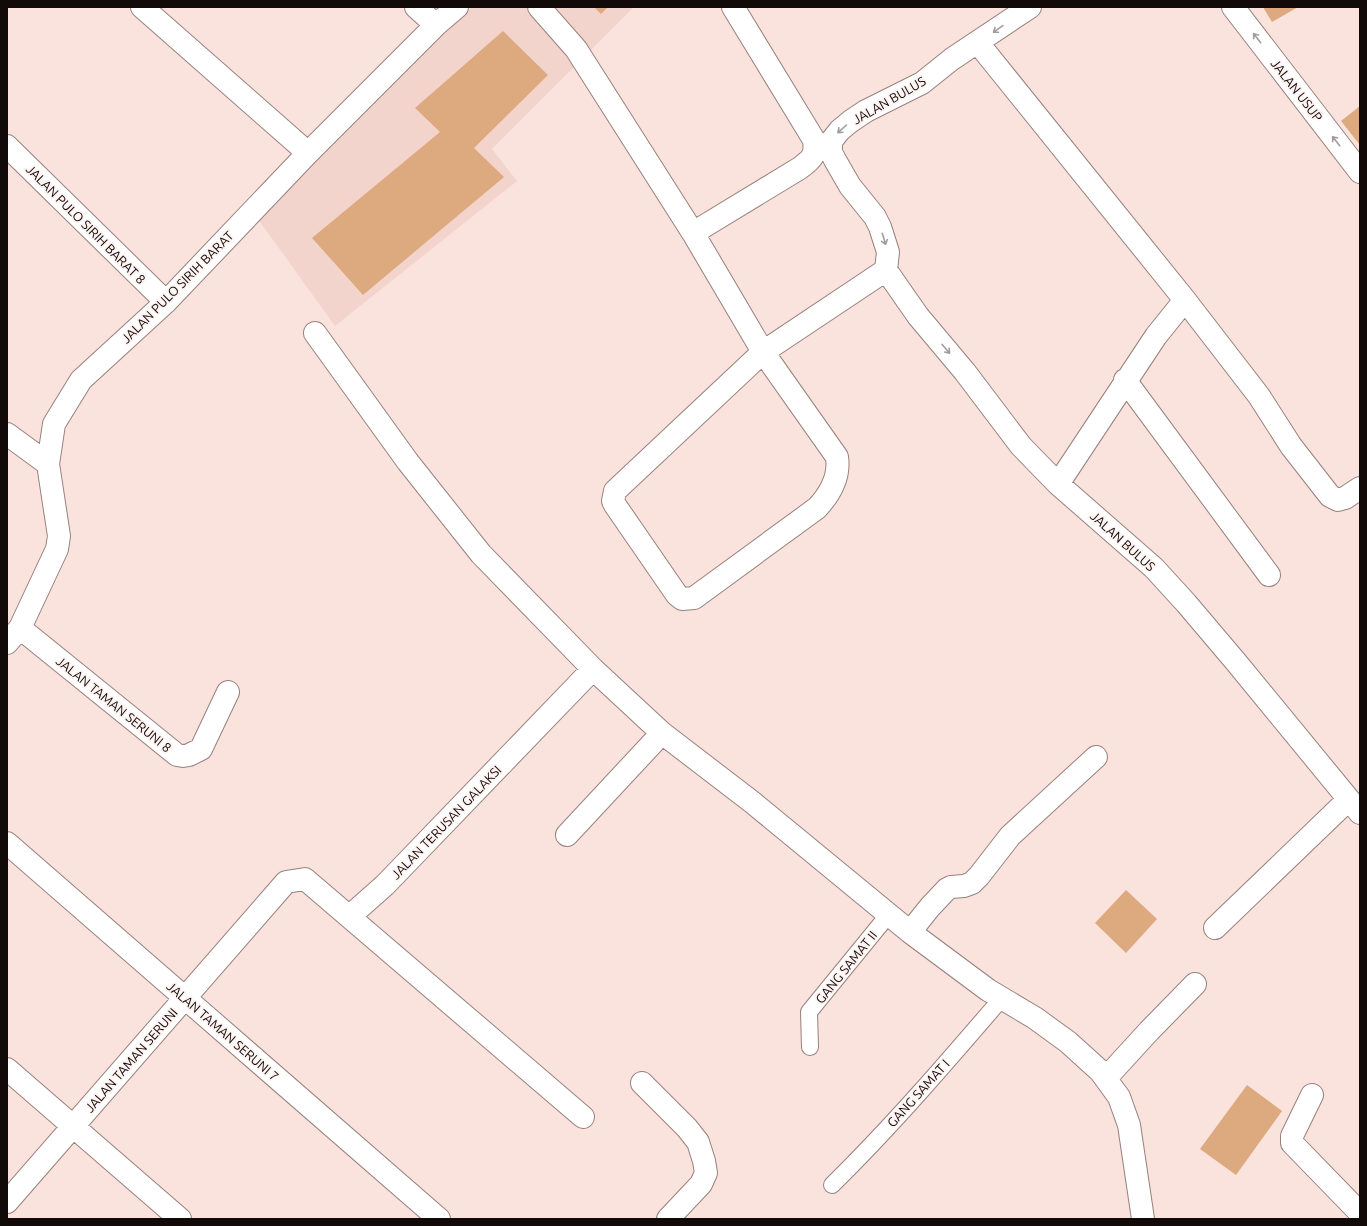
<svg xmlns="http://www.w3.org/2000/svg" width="1367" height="1226" viewBox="0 0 1367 1226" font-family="Ubuntu,sans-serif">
  <rect width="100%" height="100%" fill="#fae2dd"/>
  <path fill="#f3d4cd" d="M472,7H634L492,149L517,181L335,326L255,215Z"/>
  <path fill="#dda97f" d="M594,7H608L601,14Z
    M1263,7H1298L1272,22Z
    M503,31L548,75L474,148L504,177L363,295L312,238L440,132L415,108Z
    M1360,106V145L1341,121Z
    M1126,890L1157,919L1126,953L1095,923Z
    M1247,1085L1282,1111L1236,1175L1200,1149Z"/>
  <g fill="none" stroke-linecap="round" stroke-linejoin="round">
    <g stroke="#97817d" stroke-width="18">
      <path id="service" d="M810,1047L809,1012L889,914
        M832,1185C892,1126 947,1062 1002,998"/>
    </g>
    <g stroke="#97817d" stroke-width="24">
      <path id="minor" d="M142,7L308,153
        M416,7L436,25
        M539,7L576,49L693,233L763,352L837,457C840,477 830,494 817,508L694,598L682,599L677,595L615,505L613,501L615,491L763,352L886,270
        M1030,7L952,59L922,83L866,111L851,121L840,130L832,140L831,145V152L835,160L850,186L875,217L880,227L888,252L886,270L918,316L965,372L1021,446L1058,484L1154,568L1186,603L1236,662L1360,813
        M1233,7L1360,172
        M978,43L1185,300L1156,336L1058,484
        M7,146L166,302
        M693,233L800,168C812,159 816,156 814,140L733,7
        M1185,300L1259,396L1291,446L1330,496L1338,500L1345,498L1360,488
        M315,333L408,462L481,554L593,669L662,733L752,802L910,932L988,990L1035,1018L1068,1042L1100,1071L1119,1097L1129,1125L1143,1219
        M1125,380L1269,575
        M7,434L48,464
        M20,628L177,755L183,756L189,755L201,749L228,692
        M7,643L20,628L57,549L59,536L48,464L54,424L81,380L166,302L308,153L436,25L457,7
        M567,835L662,733
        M7,843L439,1219
        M350,916L385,885L593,669
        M1215,928L1348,800
        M910,932L930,907L947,889L951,887L964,886L972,883L979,876L1010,836L1096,757
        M7,1069L180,1219
        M1106,1078L1149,1031L1195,984
        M642,1083L687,1128L698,1142L704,1161L706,1173L701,1184L668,1219
        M1312,1095L1292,1136V1143L1360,1213
        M7,1202L286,882L305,879L583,1117"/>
    </g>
    <use href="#service" stroke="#fff" stroke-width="16"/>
    <use href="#minor" stroke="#fff" stroke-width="22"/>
  </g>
  <defs><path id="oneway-shaft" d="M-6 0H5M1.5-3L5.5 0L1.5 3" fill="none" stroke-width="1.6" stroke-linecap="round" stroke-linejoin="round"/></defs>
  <g stroke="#a09d9c">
    <use href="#oneway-shaft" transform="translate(998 29) rotate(145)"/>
    <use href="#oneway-shaft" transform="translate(1257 38) rotate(-128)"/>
    <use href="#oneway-shaft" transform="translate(842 129) rotate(138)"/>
    <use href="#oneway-shaft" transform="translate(1336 141) rotate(-128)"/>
    <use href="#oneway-shaft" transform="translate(884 239) rotate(73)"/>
    <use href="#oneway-shaft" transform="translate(946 349) rotate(50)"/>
  </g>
  <g text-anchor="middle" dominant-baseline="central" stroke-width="3.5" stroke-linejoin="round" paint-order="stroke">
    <g font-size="13" fill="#110a08" stroke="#fdf3f1">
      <text transform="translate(1297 90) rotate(52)">JALAN USUP</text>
      <text transform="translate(889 100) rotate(-30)">JALAN BULUS</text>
      <text transform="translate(86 224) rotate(45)">JALAN PULO SIRIH BARAT 8</text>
      <text transform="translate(177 287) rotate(-45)">JALAN PULO SIRIH BARAT</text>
      <text transform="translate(1123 541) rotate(42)">JALAN BULUS</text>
      <text transform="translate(114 704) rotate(39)">JALAN TAMAN SERUNI 8</text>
      <text transform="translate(446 822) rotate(-46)">JALAN TERUSAN GALAKSI</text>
      <text transform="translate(846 967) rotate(-51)">GANG SAMAT II</text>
      <text transform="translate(223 1031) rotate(41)">JALAN TAMAN SERUNI 7</text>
      <text transform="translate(131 1060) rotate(-49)">JALAN TAMAN SERUNI</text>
      <text transform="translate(918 1093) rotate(-48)">GANG SAMAT I</text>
    </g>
  </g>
  <rect width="1367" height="1226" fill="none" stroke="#110a08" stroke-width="16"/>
</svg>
